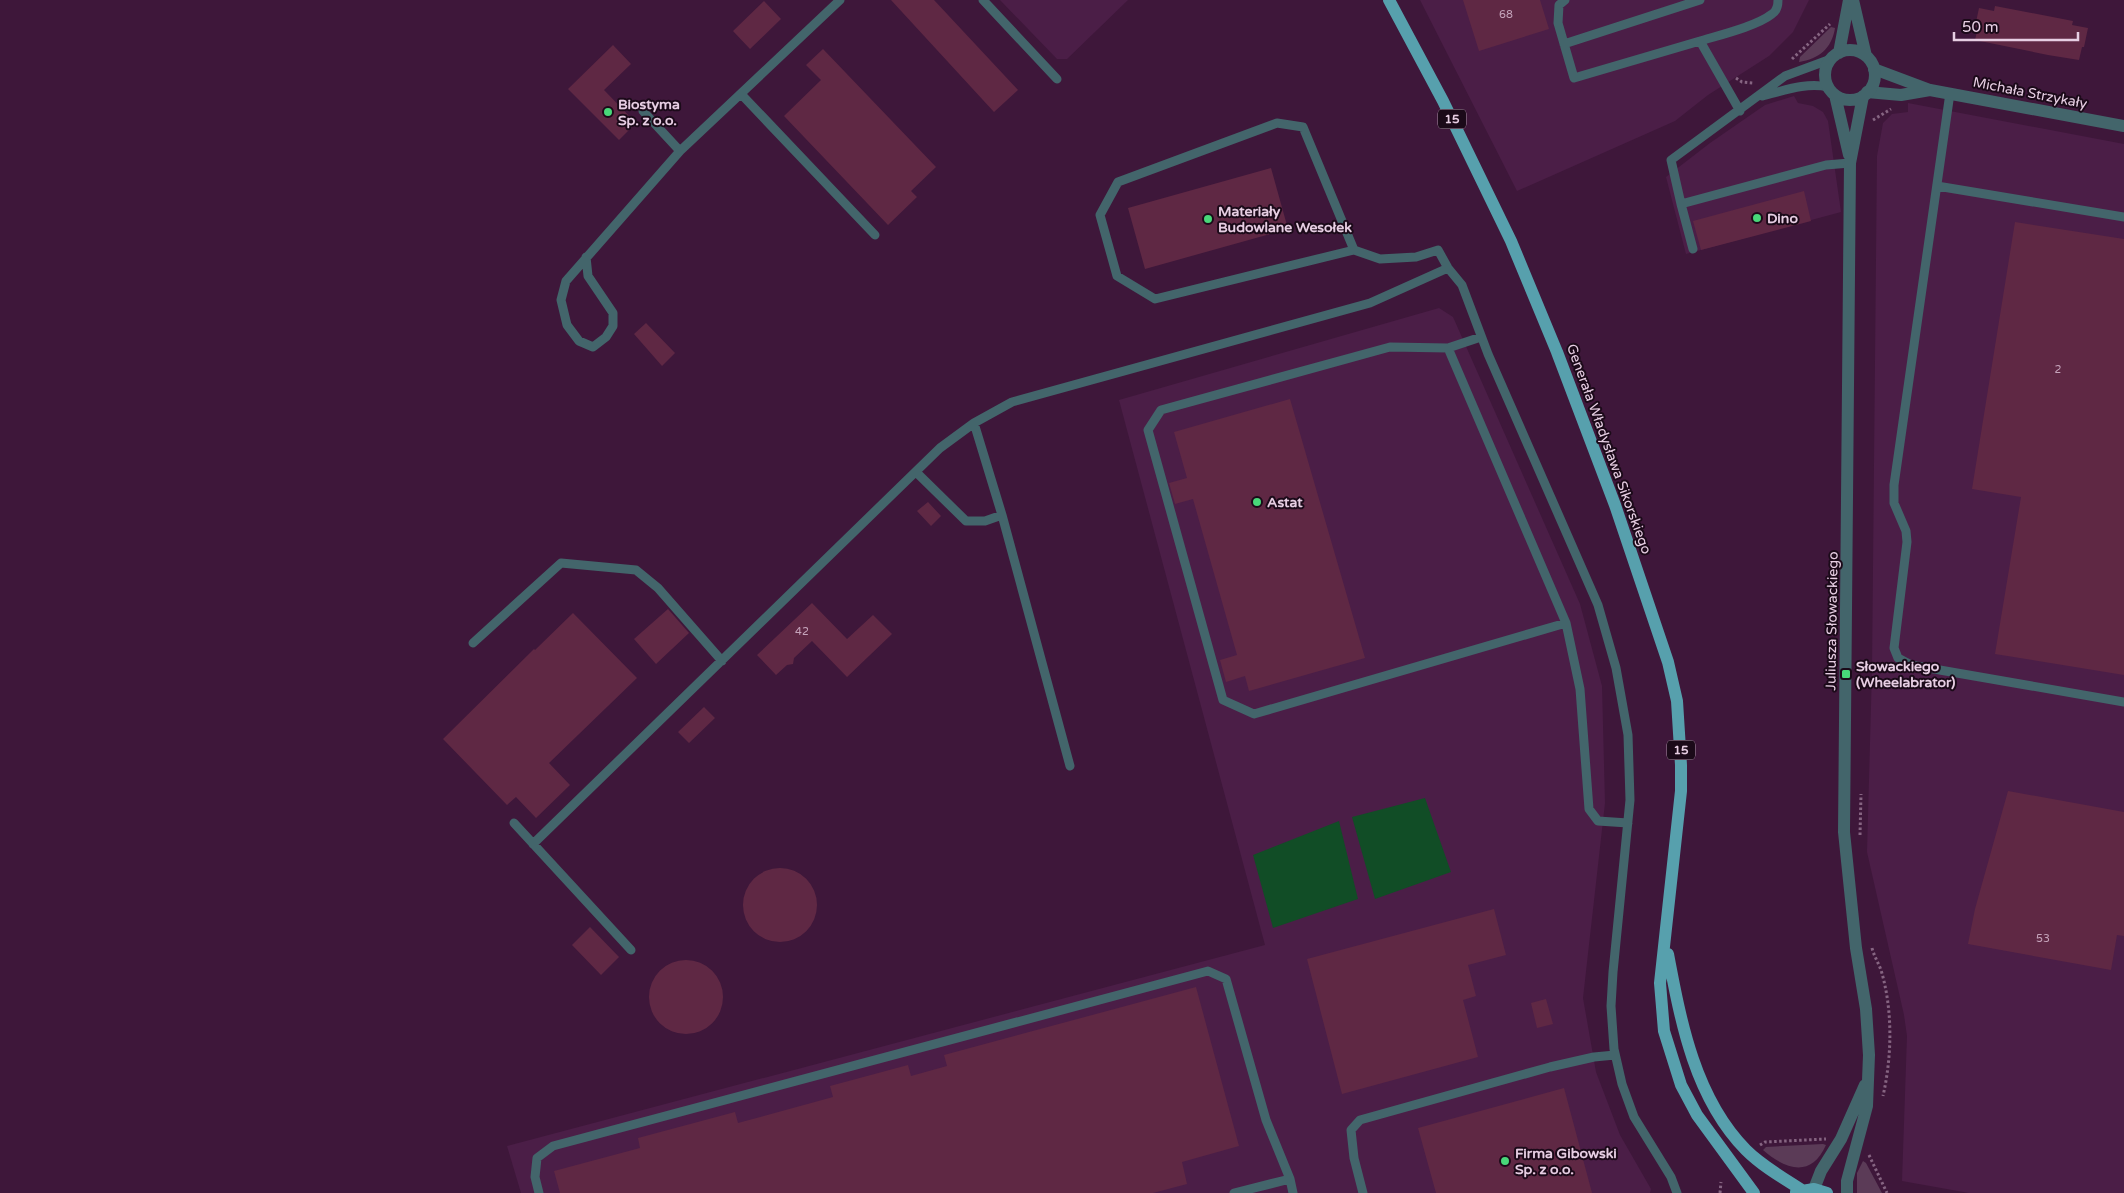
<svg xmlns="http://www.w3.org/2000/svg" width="2124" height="1193" viewBox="0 0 2124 1193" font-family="'Varela Round',sans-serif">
  <rect width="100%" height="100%" fill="#3e173a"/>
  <path fill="#4b1e47" d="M1000,0H1128L1067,59H1057Z
    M1420,0H1809L1793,32L1769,56L1708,95L1675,121L1517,191Z
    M1794,96L1798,103L1813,106L1823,112L1828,121L1841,212L1686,254L1666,177L1710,143L1765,105Z
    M1908,103L2124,144V1193H1969L1902,1181L1907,1036L1904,1015L1867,852L1872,670L1877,156L1883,123L1892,114L1908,112Z
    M1439,308L1453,317L1580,604L1602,686L1605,803L1583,998L1596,1072L1620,1135L1651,1189L1650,1193H521L507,1146L1265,945L1119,400Z"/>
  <path fill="#5b3b57" d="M1831,27L1835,28C1832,48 1819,59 1799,62L1800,57Z
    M1823,1144L1826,1145C1811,1179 1785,1169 1763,1150L1766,1147Z
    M1863,1161L1866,1163L1882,1193H1857V1173Z"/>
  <path fill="#114d26" d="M1425,798L1451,872L1375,899L1352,817Z
    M1339,821L1358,899L1273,928L1253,855Z"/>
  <path fill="#5f2844" d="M891,0H934L1018,90L994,112Z
    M1463,0H1540L1549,29L1479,51Z
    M764,1L781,19L750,49L733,31Z
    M1995,6L2073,21L2072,25L2088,28L2084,47H2082L2079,60L2048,55L1975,40L1978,27H1975L1979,8L1994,11Z
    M613,45L631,64L604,90L636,123L619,140L568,89Z
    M823,49L936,167L911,191L917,197L888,225L784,116L821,80L806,65Z
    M1271,168L1288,229L1145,269L1128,208Z
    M1804,191L1811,221L1701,250L1693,221Z
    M2015,222L2124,239V675L1995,654L2021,497L1972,489Z
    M646,323L675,353L662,366L634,334Z
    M1290,399L1365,658L1249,691L1245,676L1226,682L1220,660L1237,655L1193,499L1175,504L1169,483L1187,478L1174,432Z
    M928,502L941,516L931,526L917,511Z
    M812,603L847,639L873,615L892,634L847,677L812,641L794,658L793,664L787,665L776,675L757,655Z
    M668,609L689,633L656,664L634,639Z
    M573,613L637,678L549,763L570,785L536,818L516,797L507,805L443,739L534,649L535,650Z
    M704,707L715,718L689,743L678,732Z
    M2008,791L2124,812V936L2117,935L2111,970L1968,944L1975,909Z
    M743 905a37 37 0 1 1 74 0a37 37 0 1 1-74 0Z
    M1494,909L1506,955L1468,965L1476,996L1463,1000L1478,1057L1342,1094L1307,959Z
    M590,927L619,957L601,975L572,945Z
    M649 997a37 37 0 1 1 74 0a37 37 0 1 1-74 0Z
    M1196,987L1239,1146L1182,1162L1187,1184L1153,1193H560L554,1171L640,1148L638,1138L735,1112L738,1123L833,1097L830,1086L908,1065L911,1076L947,1066L944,1055Z
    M1546,999L1553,1024L1537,1028L1531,1003Z
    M1564,1088L1592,1193H1436L1418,1128Z"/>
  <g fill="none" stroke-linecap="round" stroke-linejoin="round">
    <path stroke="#866582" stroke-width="3" stroke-dasharray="2.5 2.5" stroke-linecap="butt" d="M1792,59L1830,24
      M1736,78L1742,82L1753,83
      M1873,120L1891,109
      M1860,835L1861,794
      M1872,948C1874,956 1878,962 1881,970C1893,1010 1892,1056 1883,1096
      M1760,1145L1765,1142L1826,1139
      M1869,1155L1887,1193
      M1720,1193L1721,1182"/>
    <path stroke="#43656b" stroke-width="9" d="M983,0L1057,79
      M1565,0L1559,5L1558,23L1574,78L1700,41L1740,111
      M1700,41C1720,35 1757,26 1772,14C1777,11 1778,5 1778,0
      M1564,44L1700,0
      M1950,93L1894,485V503L1906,531L1907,542L1894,648L1898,658L1911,665L2124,702
      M741,94L875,235
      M1762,96C1783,91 1806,82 1828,87
      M643,111L680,151
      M1937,186L2124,217
      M1681,204L1671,160L1785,76L1831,59
      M1693,249L1681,204L1826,165L1850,163
      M1354,250L1155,299L1117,276L1100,215L1118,182L1277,123L1303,127L1354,250L1380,259L1416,257L1438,250L1448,268L1462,285L1488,354L1598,605L1616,668L1628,735L1630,800L1613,972L1611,1006L1614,1049L1622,1084L1634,1117L1671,1177L1677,1193
      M586,257L588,276L613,313V326L606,337L593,347L579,341L567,325L561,300L566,281L680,151L840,0
      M1481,337L1448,348L1390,347L1161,410L1148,430L1223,700L1254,714L1566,623
      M1448,348L1566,623L1580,689L1589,809L1598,821L1628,823
      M974,423L1002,515L1070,766
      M916,472L966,521H985L1002,515
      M473,643L561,563L636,570L658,588L722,661
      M514,823L631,950
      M533,844L940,448L974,423L1012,402L1370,303L1448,268
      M539,1193L535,1177L537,1158L553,1146L1208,971L1226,979L1266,1120L1290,1179
      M1234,1193L1290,1179L1293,1193
      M1363,1193L1354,1158L1351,1130L1360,1120L1550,1067L1594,1057L1615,1055"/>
    <path stroke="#43656b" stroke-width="12" d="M1874,69L1930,90L2124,126
      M1867,92L1901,95L1930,90"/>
    <path stroke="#43656b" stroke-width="12" d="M1853,0L1866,56
      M1825 75a25 25 0 1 1 50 0a25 25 0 1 1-50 0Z
      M1839,53L1849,0
      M1835,95L1849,155
      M1814,1189L1821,1171L1841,1139L1865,1085
      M1847,1193V1181L1867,1106L1869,1055L1866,1009L1856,948L1844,832L1850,163L1863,96"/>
    <path stroke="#57a0ad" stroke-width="12" d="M1389,0L1443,101L1511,241L1557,352L1615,505L1668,662L1677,701L1681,765V791L1660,983L1664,1031L1681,1085L1697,1115L1754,1193
      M1668,954C1681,1023 1695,1098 1746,1150C1762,1166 1783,1178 1802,1190
      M1796,1192L1814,1189L1827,1193"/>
  </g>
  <g fill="#48d779" stroke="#1b0a19" stroke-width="2">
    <circle cx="608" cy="112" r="5"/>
    <circle cx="1757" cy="218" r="5"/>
    <circle cx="1208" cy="219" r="5"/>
    <circle cx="1257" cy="502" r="5"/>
    <rect x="1841" y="669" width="10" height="10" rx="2.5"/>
    <circle cx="1505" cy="1161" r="5"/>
  </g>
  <g text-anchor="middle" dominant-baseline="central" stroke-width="4" stroke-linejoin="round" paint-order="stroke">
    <g font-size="11" fill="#c5a4bb">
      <text x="1506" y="14">68</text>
      <text x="2058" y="369">2</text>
      <text x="802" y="631">42</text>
      <text x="2043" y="938">53</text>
    </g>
    <g fill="#1b0a19" stroke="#aa93a6" stroke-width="1">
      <rect x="1438" y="109.5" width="28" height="19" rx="4"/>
      <rect x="1667" y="740.5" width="28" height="19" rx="4"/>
    </g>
    <g font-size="12" font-weight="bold" fill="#e7cee3">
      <text x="1452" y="119">15</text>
      <text x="1681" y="750">15</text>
    </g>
    <g font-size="14" fill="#e7cee3" stroke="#1b0a19">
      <text transform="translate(2030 93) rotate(11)">Michała Strzykały</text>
      <text transform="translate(1609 449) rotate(70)">Generała Władysława Sikorskiego</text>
      <text transform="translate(1832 621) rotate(-89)">Juliusza Słowackiego</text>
    </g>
    <g font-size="14" font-weight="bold" fill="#e7cee3" stroke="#1b0a19" text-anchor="start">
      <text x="618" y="104">Biostyma<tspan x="618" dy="16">Sp. z o.o.</tspan></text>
      <text x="1218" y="211">Materiały<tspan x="1218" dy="16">Budowlane Wesołek</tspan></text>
      <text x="1767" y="218">Dino</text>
      <text x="1267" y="502">Astat</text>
      <text x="1856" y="666">Słowackiego<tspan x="1856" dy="16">(Wheelabrator)</tspan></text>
      <text x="1515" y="1153">Firma Gibowski<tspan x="1515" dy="16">Sp. z o.o.</tspan></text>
    </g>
  </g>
  <path d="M1954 32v8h124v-8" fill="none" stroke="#e7cee3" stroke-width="2.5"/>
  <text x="1962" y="32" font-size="15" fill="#e7cee3" stroke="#1b0a19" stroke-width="4" paint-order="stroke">50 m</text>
</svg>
